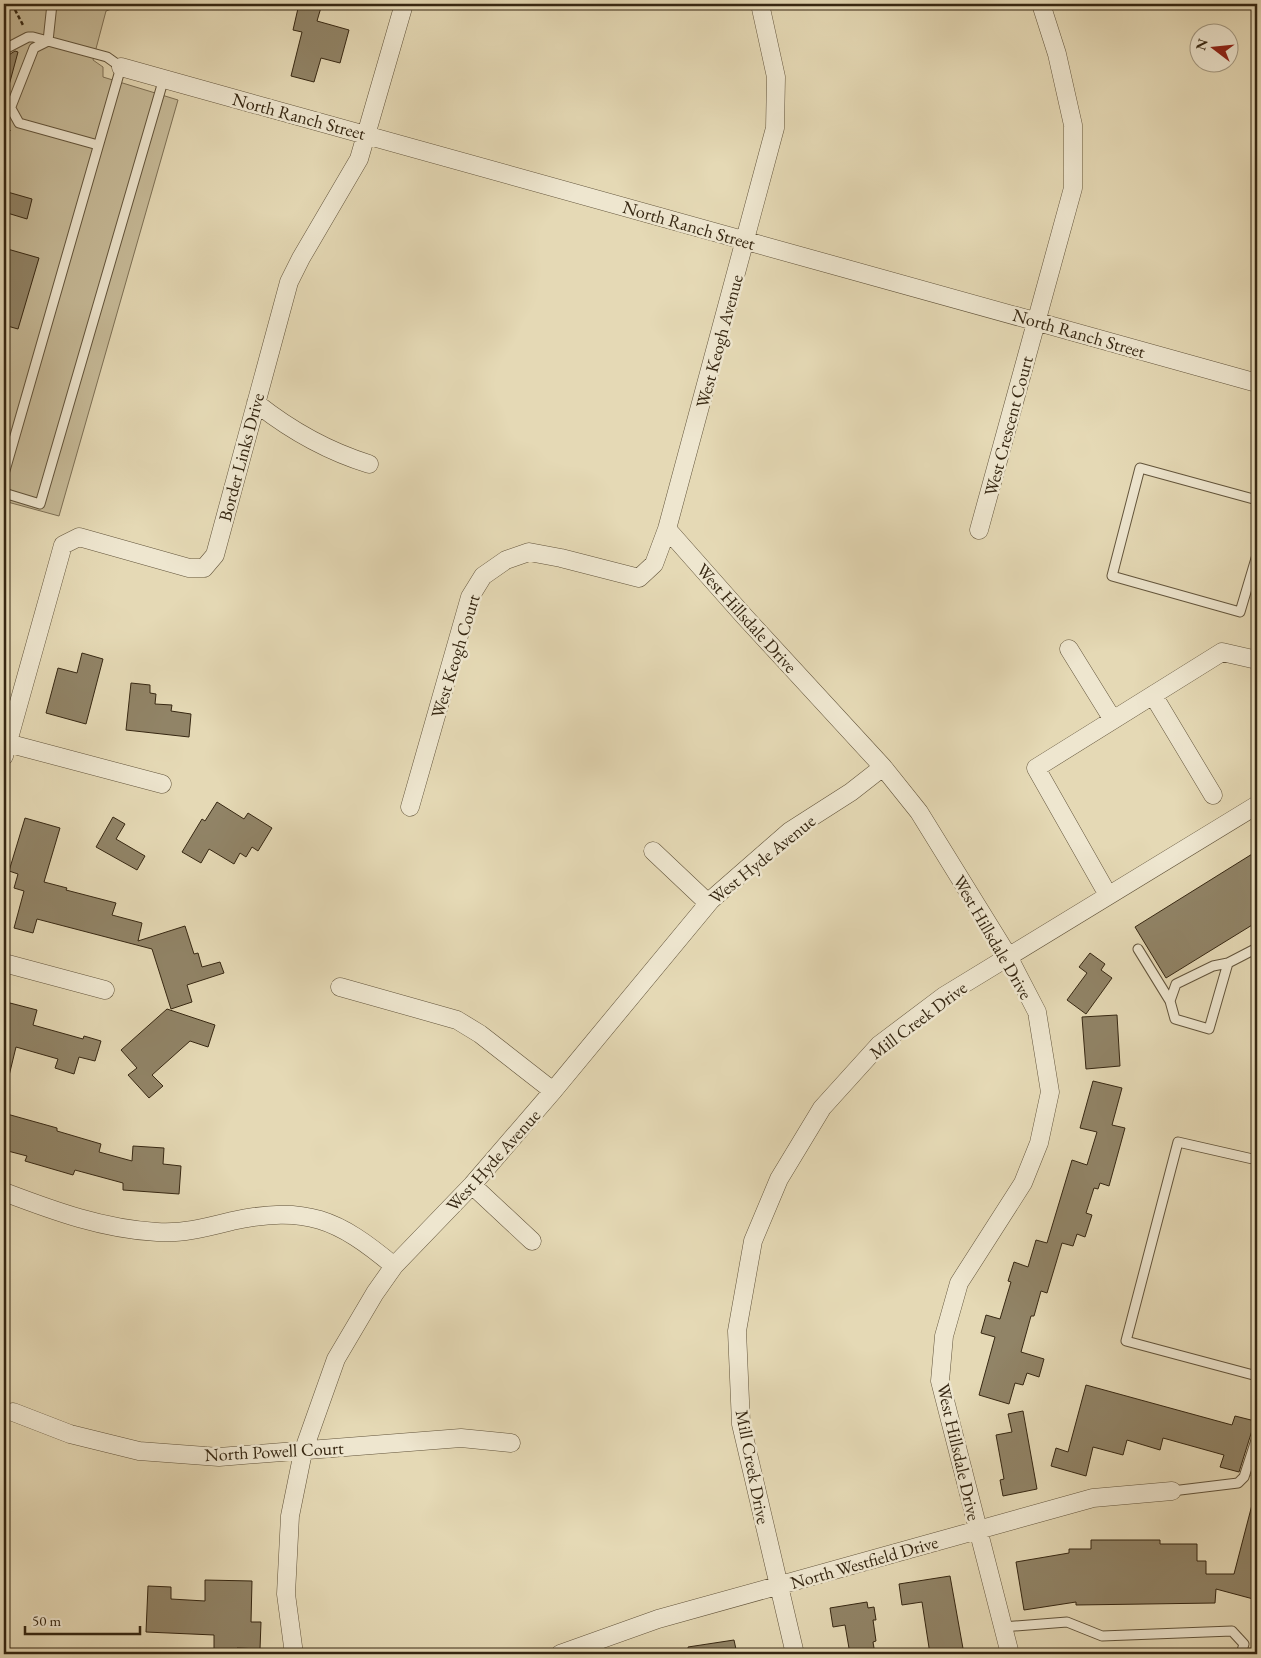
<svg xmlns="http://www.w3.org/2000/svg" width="1261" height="1658" viewBox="0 0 1261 1658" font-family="'EB Garamond',serif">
  <rect width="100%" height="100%" fill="#e5d9b5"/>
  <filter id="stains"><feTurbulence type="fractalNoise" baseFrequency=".004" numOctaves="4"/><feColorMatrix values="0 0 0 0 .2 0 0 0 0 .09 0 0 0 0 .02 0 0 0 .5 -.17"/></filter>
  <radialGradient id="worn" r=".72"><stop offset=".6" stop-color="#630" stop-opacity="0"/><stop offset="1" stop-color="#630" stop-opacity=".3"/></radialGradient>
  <path fill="#c7bb99" stroke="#7e7156" d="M4,4H125L106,11L93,60L103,67V77L178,100L59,516L4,501Z"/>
  <path fill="#918467" stroke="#362712" d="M299,4H322L317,21L349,30L340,63L321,58L314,82L291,76L302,32L293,30Z
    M15,51L18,52L8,89H4V58Z
    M4,191L32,199L27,219L4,212Z
    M4,248L39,258L18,329L4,325Z
    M82,653L103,659L86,724L46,713L58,668L77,673Z
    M131,683L150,685V693L156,694L155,704L172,705L171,711L191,714L189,737L126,730Z
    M217,802L244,819L248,813L272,828L258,851L252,847L246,857L240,853L234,864L209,849L201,863L182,852L202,819L205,821Z
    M113,817L125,824L116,839L145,856L137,870L96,847Z
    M25,818L60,828L44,882L67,888L66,890L116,903L112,915L142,923L138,941L185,926L194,954L198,953L202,967L220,962L224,973L187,985L192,1002L171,1009L152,949L37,919L33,933L14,928L24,891L14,888L18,874L9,871Z
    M1257,851V922L1166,978L1135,927Z
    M1090,953L1105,964L1101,970L1112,978L1086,1014L1067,1000L1087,973L1079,967Z
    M10,1003L37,1010L33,1025L83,1039L84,1036L101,1041L95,1061L79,1057L74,1074L55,1068L58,1059L16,1047L8,1080L4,1079V1008L8,1009Z
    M167,1009L215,1025L208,1047L190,1041L152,1075L163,1086L149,1098L128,1075L137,1068L121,1050Z
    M1117,1015L1120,1066L1086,1069L1082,1017Z
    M1093,1081L1122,1088L1112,1125L1125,1128L1109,1186L1100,1183L1098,1189L1094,1188L1086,1213L1092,1215L1085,1237L1077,1234L1073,1246L1062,1243L1047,1293L1041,1291L1034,1316H1031L1021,1352L1044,1359L1039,1377L1027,1373L1023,1385L1015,1383L1009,1404L979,1395L995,1337L981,1333L986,1315L1000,1319L1011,1282L1008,1281L1014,1262L1028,1267L1036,1240L1047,1243L1072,1160L1087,1165L1097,1132L1080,1128Z
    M7,1114L57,1128V1131L101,1144L99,1152L132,1161L133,1146L164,1148L163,1164L181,1166L179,1194L123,1190V1183L75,1170L73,1175L25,1161L27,1156L4,1150V1125Z
    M1086,1385L1232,1425L1235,1416L1255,1421L1239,1472L1220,1467L1224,1455L1163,1438L1160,1450L1127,1440L1123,1455L1093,1447L1086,1476L1051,1466L1056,1448L1068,1452Z
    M1023,1411L1037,1489L1003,1496L1000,1480L1004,1479L996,1435L1012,1432L1008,1414Z
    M1257,1456V1477L1251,1476Z
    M1253,1501L1257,1502V1600L1216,1589L1215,1603L1076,1605V1602L1024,1610L1016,1562L1069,1553V1549H1091V1540H1160V1544H1197V1561H1206V1574H1234Z
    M950,1576L964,1654H930L922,1602L902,1605L899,1584Z
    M205,1580L252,1581L251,1622H261L260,1649L237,1648L236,1653H214V1635L146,1632L148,1586L171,1587V1599L205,1601Z
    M867,1602L868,1608L874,1607L876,1620H873L876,1641L873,1642L875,1654H850L845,1625L833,1627L830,1608Z
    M734,1640L737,1654H689L688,1647Z"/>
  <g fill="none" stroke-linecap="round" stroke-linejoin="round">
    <g stroke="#62543b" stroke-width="11">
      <path id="service" d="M4,52L5,49L28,37H33L107,57L121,67L4,474
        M4,96L19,123L98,145
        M10,109L34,48L48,41L52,4
        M4,493L40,504L164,78
        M1257,500L1140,468L1112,576L1240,612L1257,555
        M1138,949L1170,1001L1175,1019L1209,1029L1228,963L1257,948
        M1170,1001L1176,984L1213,966L1228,963
        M1257,1160L1178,1142L1126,1341L1257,1376
        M1172,1491L1238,1483L1244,1477L1257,1437
        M1003,1627L1067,1622L1102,1636L1232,1631L1244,1644L1241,1654"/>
    </g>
    <g stroke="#62543b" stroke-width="19">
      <path id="minor" d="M121,67L1257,383
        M256,403C290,430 327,451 369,464
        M667,529L744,616L883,767L919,812L1008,956L1037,1012L1050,1092L1039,1143L1023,1183L959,1283L944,1336L940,1381L1010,1654
        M979,530L1073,188V125L1057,54L1041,4
        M1069,649L1113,720
        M1153,695L1213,795
        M7,743L162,784
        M4,756L63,545L79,537L189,568H204L215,555L289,282L301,258L359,159L404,4
        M410,807L470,597L483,576L506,560L529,552L561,558L639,578L654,564L667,529L775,128L776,77L760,4
        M653,851L708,903
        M1108,895L1036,768L1222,652L1257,660
        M4,963L105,990
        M340,987L457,1020L480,1034L553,1091
        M472,1185L532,1241
        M4,1192C54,1211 103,1229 157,1232C182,1234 208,1227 232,1221C306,1205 338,1219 394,1266
        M13,1412L70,1434L139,1451L219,1457L461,1438L511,1443
        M294,1654L286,1594L290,1516L303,1452L336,1359L375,1293L394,1266L472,1185L553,1091L711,900L790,831L851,792L883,767
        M560,1654L658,1619L1093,1498L1172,1491
        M795,1654L741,1424L737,1331L753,1241L779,1179L822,1108L879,1045L944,996L1257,805"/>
    </g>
    <path stroke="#362712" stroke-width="2.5" stroke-dasharray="4 2.5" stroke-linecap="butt" d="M12,4L24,27
      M4,142L10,130"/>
    <use href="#service" stroke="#eee6cf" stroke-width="9"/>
    <use href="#minor" stroke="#eee6cf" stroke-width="18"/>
  </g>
  <g text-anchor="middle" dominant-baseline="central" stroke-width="5" stroke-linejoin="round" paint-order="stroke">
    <g font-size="18" fill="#362712" stroke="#eee6cf">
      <text transform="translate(299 116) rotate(15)">North Ranch Street</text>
      <text transform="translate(689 225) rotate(16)">North Ranch Street</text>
      <text transform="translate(1079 333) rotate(16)">North Ranch Street</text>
      <text transform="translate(719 341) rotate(-75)">West Keogh Avenue</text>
      <text transform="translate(1008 426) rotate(-75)">West Crescent Court</text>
      <text transform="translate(241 457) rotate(-75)">Border Links Drive</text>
      <text transform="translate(747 618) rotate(48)">West Hillsdale Drive</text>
      <text transform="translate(455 656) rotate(-73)">West Keogh Court</text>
      <text transform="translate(762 859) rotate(-39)">West Hyde Avenue</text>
      <text transform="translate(993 937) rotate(60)">West Hillsdale Drive</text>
      <text transform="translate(918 1020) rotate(-37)">Mill Creek Drive</text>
      <text transform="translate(493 1160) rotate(-48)">West Hyde Avenue</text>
      <text transform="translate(274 1451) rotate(-3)">North Powell Court</text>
      <text transform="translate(959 1452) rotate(77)">West Hillsdale Drive</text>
      <text transform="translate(753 1467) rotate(79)">Mill Creek Drive</text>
      <text transform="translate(864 1562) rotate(-16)">North Westfield Drive</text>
    </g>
  </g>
  <rect width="1261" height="1658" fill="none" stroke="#e5d9b5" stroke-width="20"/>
  <rect x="5" y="5" width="1251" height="1648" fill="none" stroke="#362712" stroke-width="2.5"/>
  <rect x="10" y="10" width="1241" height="1638" fill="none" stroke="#362712"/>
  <g transform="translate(1214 48) rotate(286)"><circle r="24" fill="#eee6cf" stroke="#a49a83"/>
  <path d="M0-4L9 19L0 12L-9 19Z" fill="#8f2418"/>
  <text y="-8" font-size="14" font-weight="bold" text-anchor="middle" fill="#362712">N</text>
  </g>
  <path d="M25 1626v8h115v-8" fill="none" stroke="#362712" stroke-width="2.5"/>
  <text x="32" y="1626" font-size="15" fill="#362712" stroke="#eee6cf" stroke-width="4" paint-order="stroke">50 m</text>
  <rect width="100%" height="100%" filter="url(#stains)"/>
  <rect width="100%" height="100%" fill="url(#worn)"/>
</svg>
